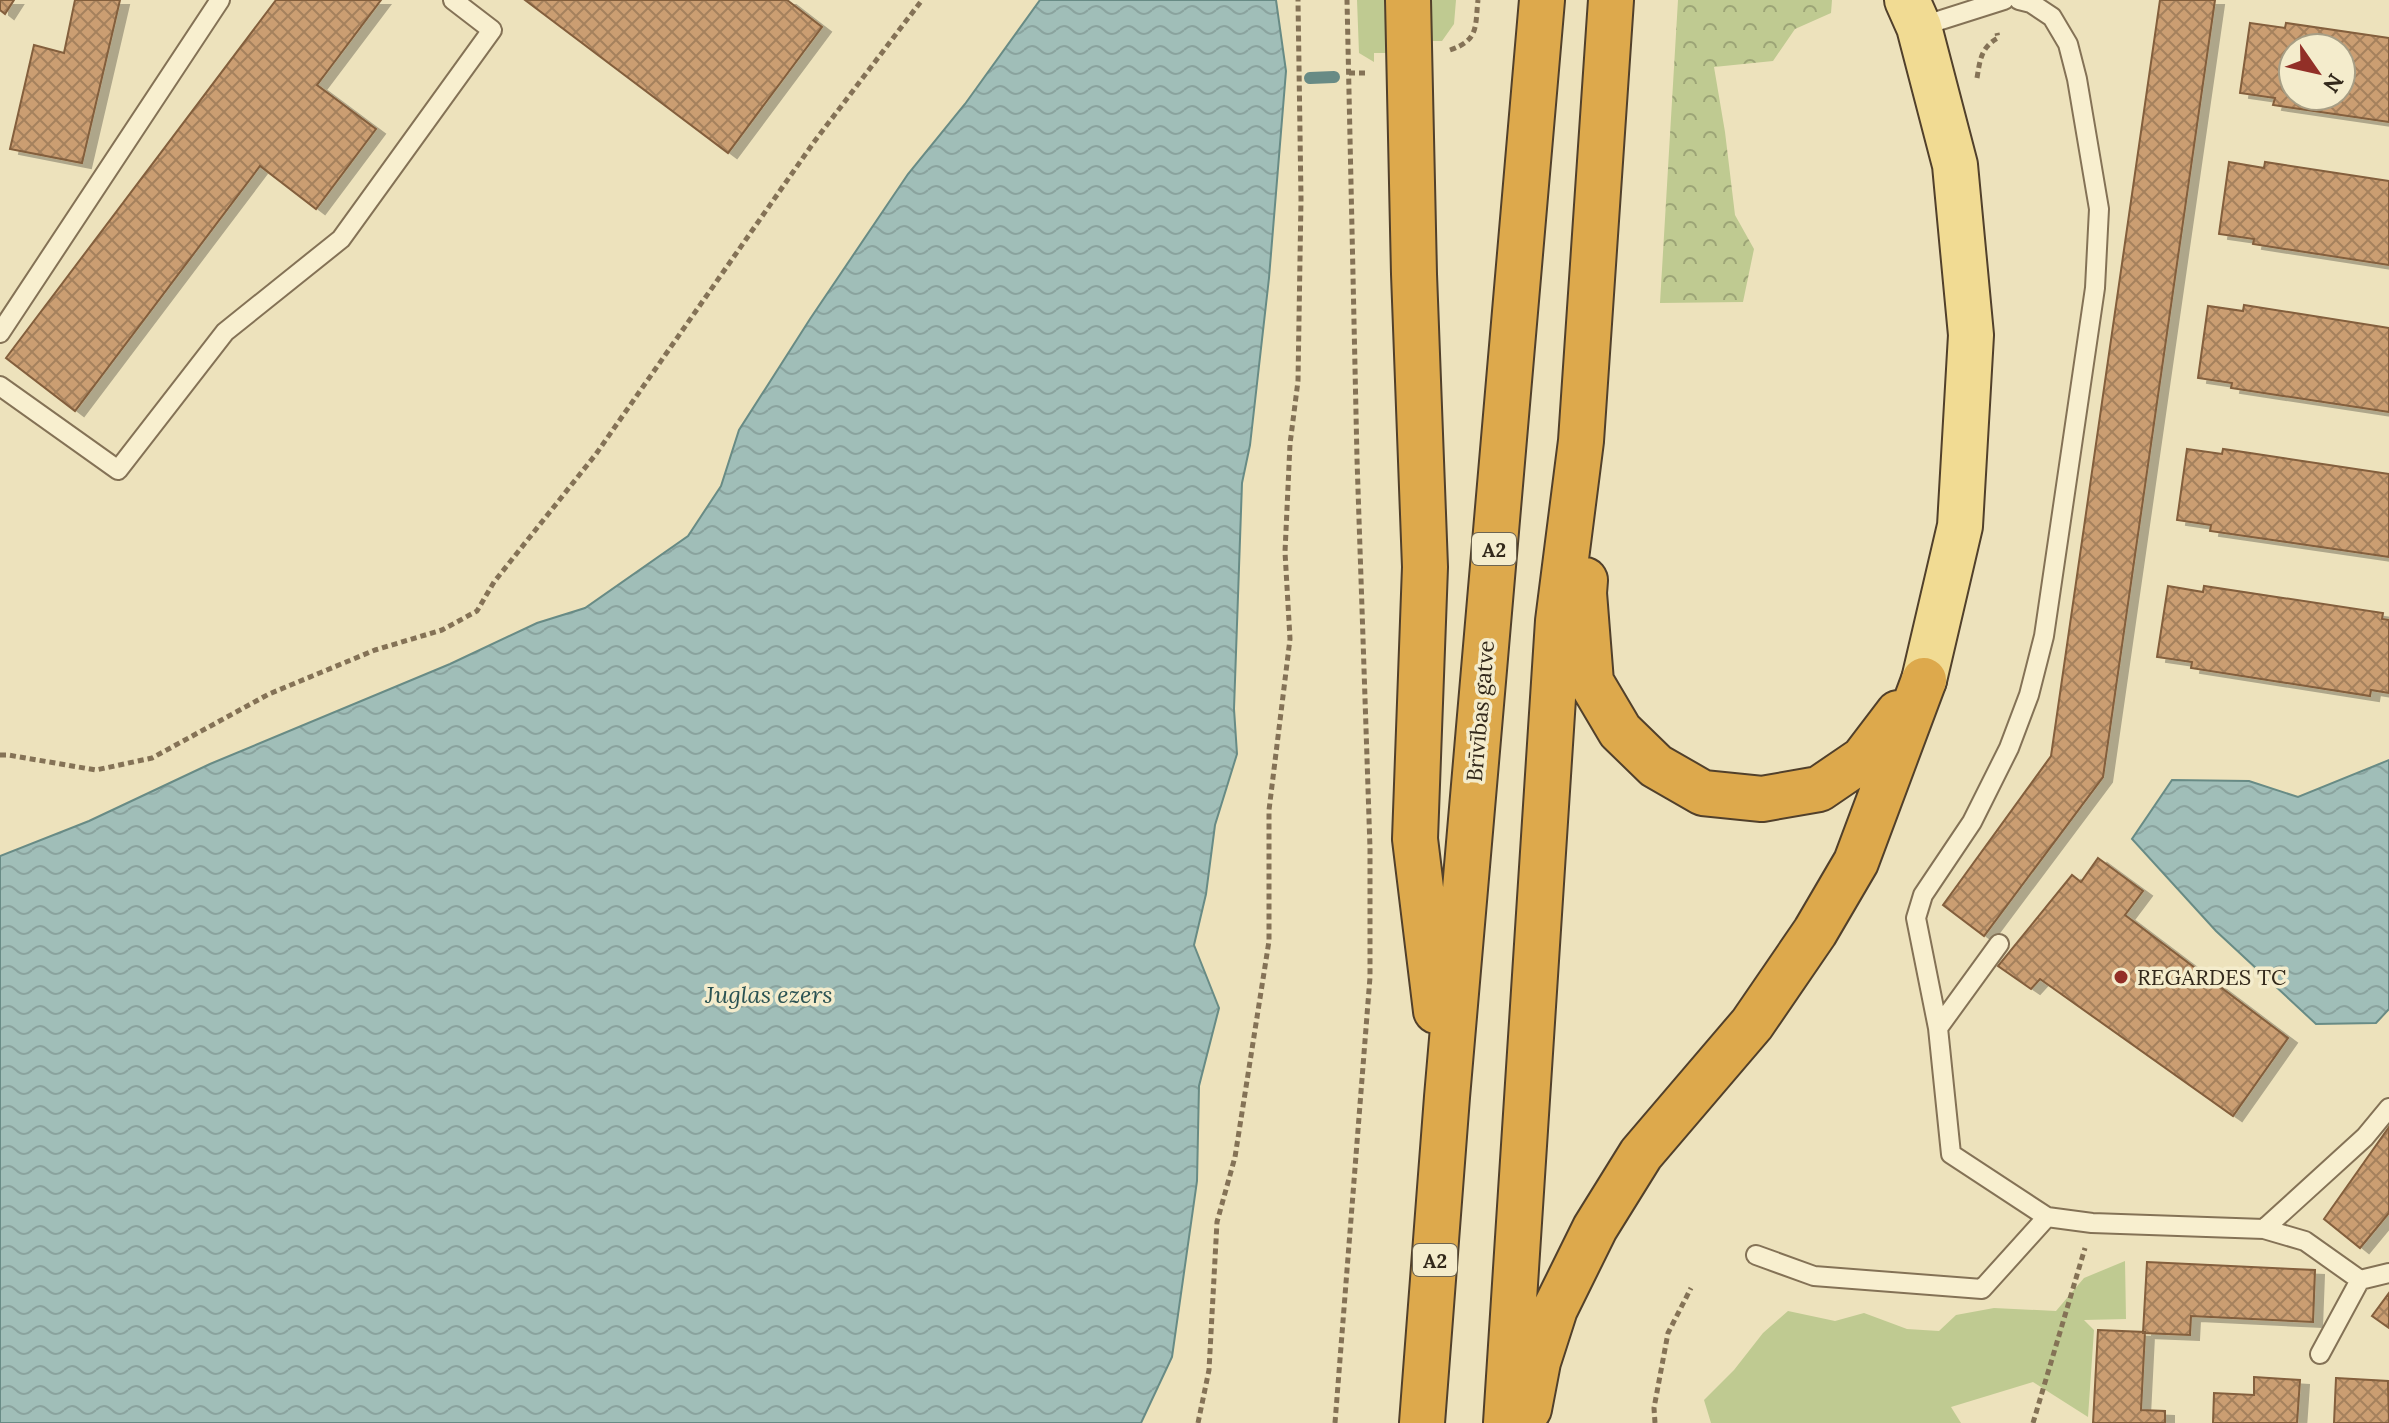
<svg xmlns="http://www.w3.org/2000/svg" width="2389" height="1423" viewBox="0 0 2389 1423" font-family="Lora,serif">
  <defs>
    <pattern id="forest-crowns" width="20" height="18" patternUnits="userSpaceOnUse" patternTransform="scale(2)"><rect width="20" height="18" fill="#bfca91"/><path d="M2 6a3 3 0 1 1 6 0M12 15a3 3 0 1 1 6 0" fill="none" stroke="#9ca476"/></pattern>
    <pattern id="water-waves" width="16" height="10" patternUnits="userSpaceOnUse" patternTransform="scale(2)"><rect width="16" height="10" fill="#a0beb8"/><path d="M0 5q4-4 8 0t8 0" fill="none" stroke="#8aa39e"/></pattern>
    <pattern id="building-cross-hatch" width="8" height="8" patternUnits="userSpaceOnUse" patternTransform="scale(2)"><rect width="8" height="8" fill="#cb9e72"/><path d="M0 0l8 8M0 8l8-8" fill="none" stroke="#a5815d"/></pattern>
    <filter id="shadow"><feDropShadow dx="9" dy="5" stdDeviation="0" flood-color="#0004"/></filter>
  </defs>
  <rect width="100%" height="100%" fill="#ede2bc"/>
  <path fill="#bfca91" d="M1357,0H1384L1387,53H1374V62L1359,53Z
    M1426,0H1456L1454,24L1442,41H1429Z
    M2125,1261L2126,1319L2084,1320L2094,1330L2088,1417L2033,1382L1951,1407L1961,1423H1711L1704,1400L1734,1370L1763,1333L1788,1311L1835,1321L1864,1313L1907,1329L1939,1331L1956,1315L1994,1308L2056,1311L2084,1278Z"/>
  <path fill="url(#forest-crowns)" d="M1678,0H1832L1831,13L1795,29L1773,61L1714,67L1725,132L1735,215L1754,249L1743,302L1660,303Z"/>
  <path fill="url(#water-waves)" stroke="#688b85" stroke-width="2" d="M1040,0H1276L1286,71L1269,278L1250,445L1242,483L1234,709L1237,754L1215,825L1206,894L1194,945L1219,1008L1199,1086L1197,1181L1172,1357L1141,1423H0V856L89,821L210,764L450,664L537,623L585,608L688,536L721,486L739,430L810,319L908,174L965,104Z
    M2389,760V1009L2376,1023L2316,1024L2216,931L2132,839L2172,780L2249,781L2298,797Z"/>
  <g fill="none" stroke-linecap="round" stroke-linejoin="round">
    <path stroke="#688b85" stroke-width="12" d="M1310,78L1334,77"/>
  </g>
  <path fill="url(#building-cross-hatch)" stroke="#835e3c" stroke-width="2" fill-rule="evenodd" filter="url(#shadow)" d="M0,0H14L5,14L0,10Z
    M75,0H120L82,163L10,149L34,45L64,53Z
    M276,0H381L317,85L376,129L316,209L260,166L75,411L6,358Z
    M525,0H787L822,27L728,153Z
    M2160,0H2215L2103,777L1984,936L1943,905L2051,756Z
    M2250,23L2285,28L2286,23L2389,38V122L2273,105L2275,98L2240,93ZM2293,48H2341V96H2293Z
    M2229,162L2264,168L2265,162L2389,181V265L2253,244L2254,239L2219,234Z
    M2244,305L2389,328V412L2231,388L2232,383L2198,378L2208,306L2243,311Z
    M2187,449L2222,454L2223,449L2389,474V557L2210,531L2211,525L2177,520Z
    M2168,586L2203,592L2204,586L2383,613L2382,619L2389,620V693L2371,690L2370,696L2191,668L2192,662L2157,657Z
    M2098,858L2143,891L2125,915L2288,1038L2233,1116L2040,979L2031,989L1998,966L2072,875L2081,882Z
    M2389,1127V1213L2360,1248L2324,1219Z
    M2147,1262L2315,1270L2313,1322L2191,1316L2190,1335L2143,1333Z
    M2389,1293V1328L2372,1316Z
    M2098,1330L2145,1332L2141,1410L2165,1411V1423H2093Z
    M2254,1377L2300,1380L2297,1423H2213L2214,1393L2254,1395Z
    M2336,1378L2388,1381L2389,1423H2334Z"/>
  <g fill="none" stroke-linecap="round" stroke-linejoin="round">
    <g stroke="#847256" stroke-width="22">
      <path id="lane" d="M2019,0L2031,3L2052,17L2068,44L2077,79L2099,209L2095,288L2044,636L2029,695L2009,748L1972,822L1923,895L1916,918L1938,1028L1951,1154L2047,1217L2092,1223L2264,1229L2305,1241L2360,1280L2320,1354
        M1919,27L2004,0
        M0,333L220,0
        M0,386L118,470L225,332L341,239L492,30L453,0
        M1938,1028L1999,944
        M2264,1229L2365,1137L2389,1108
        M1756,1255L1814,1276L1982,1289L2047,1217
        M2360,1280L2389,1273"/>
    </g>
    <g stroke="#51402b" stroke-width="48">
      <path id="primary" d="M1907,0L1919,27L1955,165L1971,335L1960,526L1924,680"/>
    </g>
    <g stroke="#51402b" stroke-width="48">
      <path id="highway" d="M1408,0L1414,274L1425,567L1415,839L1436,1011
        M1585,580L1584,593L1591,682L1620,731L1656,766L1703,793L1762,799L1819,789L1863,759L1898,713
        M1529,1409L1538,1362L1555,1309L1595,1228L1641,1154L1752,1024L1815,932L1856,862L1924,680
        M1422,1423L1447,1097L1542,0
        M1506,1423L1558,621L1581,441L1611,0"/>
    </g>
    <path stroke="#847256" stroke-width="5" stroke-dasharray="6 4" stroke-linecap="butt" d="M1450,50C1479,40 1475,27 1478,0
      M1349,73H1368
      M1977,78C1980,60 1981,47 1998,38L1997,33
      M0,755H8L96,770L152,758L269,694L375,650L442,630L477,611L494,582L596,454L814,142L922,0
      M1198,1423L1209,1370L1217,1222L1235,1157L1269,941V810L1290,639L1285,552L1290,444L1298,381L1301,199L1298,0
      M1335,1423L1370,977V848L1357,459L1347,0
      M1655,1423L1654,1408L1668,1333L1691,1288
      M2033,1423L2085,1248"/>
    <use href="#lane" stroke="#f8efcf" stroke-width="18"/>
    <use href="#primary" stroke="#f1db93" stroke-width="44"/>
    <use href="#highway" stroke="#dda94c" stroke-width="44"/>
  </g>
  <circle fill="#922f27" stroke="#f4eccc" stroke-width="3" cx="2121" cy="977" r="8"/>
  <g text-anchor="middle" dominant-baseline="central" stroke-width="7" stroke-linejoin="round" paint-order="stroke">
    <g fill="#f4eccc" stroke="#6d6450" stroke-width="2">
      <rect x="1472" y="533" width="44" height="32" rx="6"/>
      <rect x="1413" y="1244" width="44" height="32" rx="6"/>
    </g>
    <g font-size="20" font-weight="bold" fill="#33291b">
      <text x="1494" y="549">A2</text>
      <text x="1435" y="1260">A2</text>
    </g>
    <g font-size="22" fill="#33291b" stroke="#f4eccc">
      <text transform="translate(1480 711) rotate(-85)">Brīvības gatve</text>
    </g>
    <g font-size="22" fill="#33291b" stroke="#f4eccc" text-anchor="start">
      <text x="2137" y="977">REGARDES TC</text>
    </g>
    <g font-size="24" font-style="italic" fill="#2a5253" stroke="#f4eccc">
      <text x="769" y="994">Juglas ezers</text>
    </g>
  </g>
  <g transform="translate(2317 72) rotate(124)"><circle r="38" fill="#f4eccc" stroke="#a79e85" stroke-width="2"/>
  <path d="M0-6L14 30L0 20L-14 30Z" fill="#922f27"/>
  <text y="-12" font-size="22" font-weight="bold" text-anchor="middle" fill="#33291b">N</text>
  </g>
</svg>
